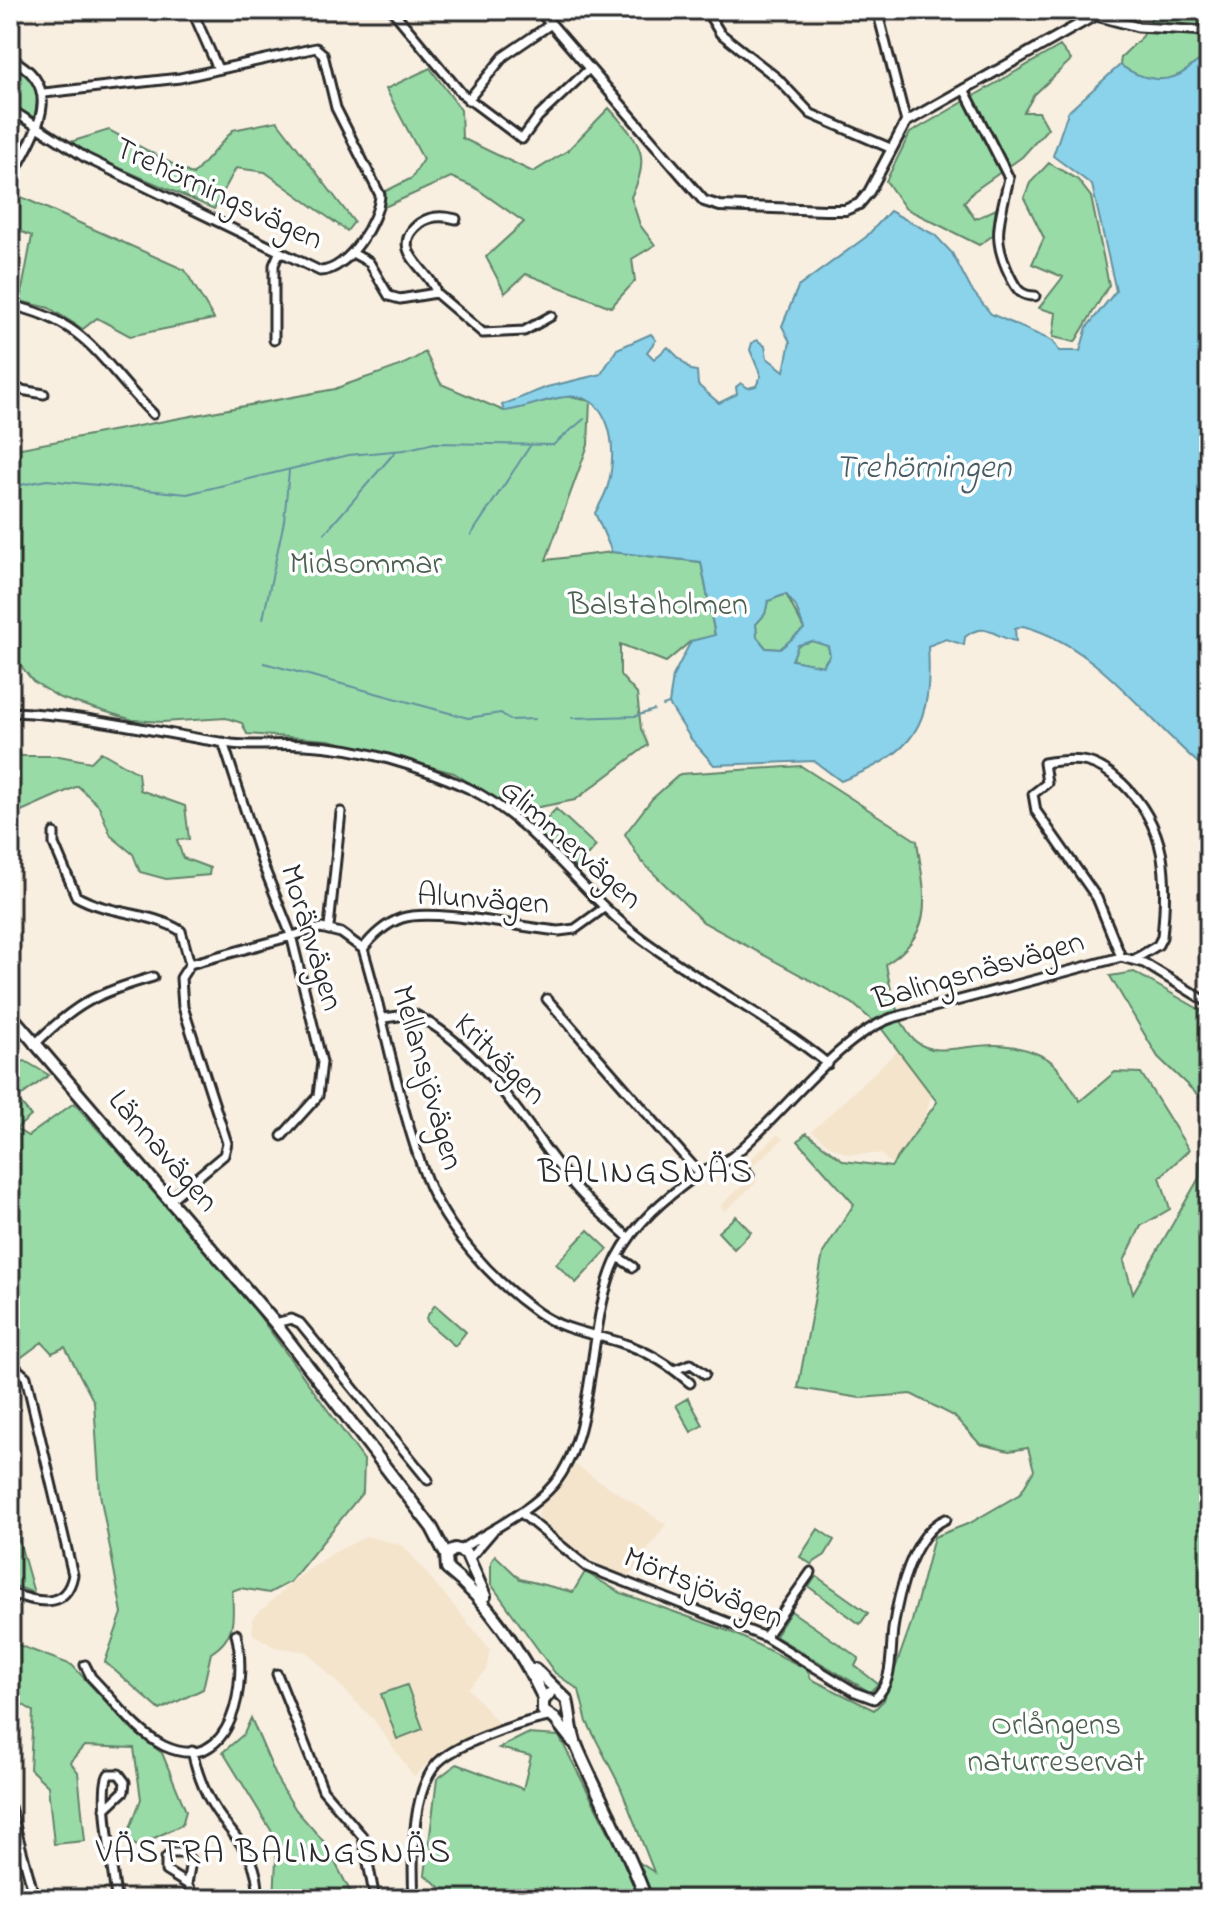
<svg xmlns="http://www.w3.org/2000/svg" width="1219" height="1909" viewBox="0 0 1219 1909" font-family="'Indie Flower',sans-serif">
  <rect width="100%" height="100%" fill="#f8efe1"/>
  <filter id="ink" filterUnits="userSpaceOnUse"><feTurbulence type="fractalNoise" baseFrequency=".0125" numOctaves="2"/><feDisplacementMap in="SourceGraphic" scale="16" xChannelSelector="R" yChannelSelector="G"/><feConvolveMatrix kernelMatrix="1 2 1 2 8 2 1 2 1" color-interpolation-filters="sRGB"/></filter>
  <g filter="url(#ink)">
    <path fill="#f4e4cc" d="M897,1051L934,1087L918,1140L891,1164L881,1154H847L828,1145L812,1131Z
      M778,1134L783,1139L751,1168L746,1163Z
      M752,1177L757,1182L725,1211L720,1206Z
      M575,1465L666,1524L627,1579L580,1554L538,1517L540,1506Z
      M367,1536L404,1546L490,1649L486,1671L468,1688L500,1725L441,1750L414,1777L373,1719L307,1652L274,1647L253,1634L252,1619L294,1580L331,1554Z"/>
    <path fill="#98dba7" stroke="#628369" stroke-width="2" d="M1155,10H1209V58C1197,60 1196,63 1187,70C1166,86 1140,79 1120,65L1121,57L1143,36Z
      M1060,46L1071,60L1034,95L1024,112H1039L1048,128L1022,157L974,191L964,202L975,219L996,209L995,234L979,245L905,208L886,181L910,133Z
      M11,62C41,79 39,89 34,121L10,106Z
      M430,68L461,110L462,138L533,172L567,151L609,108C638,141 653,154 631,197L640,225L655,245L632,259L635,281L611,307L526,274L505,293L486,257L524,222L474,187L451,177L382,208L384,192L412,178L423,159L386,89Z
      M277,121L354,222L347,231L265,172L236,168L214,209L64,144L109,130L193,175L233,130Z
      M1049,163L1078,180L1091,197L1109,285L1075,342L1053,337L1056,313L1039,308L1063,277L1032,264L1044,238L1024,198L1030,183Z
      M19,196L185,270L214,319L130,336L97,318L83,329L49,308L20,301L32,236L10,227V207Z
      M425,352L441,384L504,411L566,396L590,401L588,445L546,560L612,552L701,562L715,636L691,641L666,662L620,644V675L637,694L641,729L648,745L575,800L514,812L454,773L329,740L247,734L242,723L226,718L162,722L133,720L60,698L33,681L10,652V450L335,389C365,376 398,371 425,352Z
      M786,594L804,629L780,649L766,648L757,637L756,624L765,614L768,601Z
      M812,641L828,646L830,655L822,666L792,660L798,645Z
      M10,743H15L21,756H59L91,762L101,752L138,773L140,790L185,806L189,839L177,840L183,858L210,868L209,875L166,879L140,872L133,854L111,836L99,806L78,786L10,816Z
      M801,766L917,841C924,893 938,932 886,964C910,1112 962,1013 1046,1058C1059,1065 1071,1088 1080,1101L1115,1072L1141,1073L1189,1150L1160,1177L1170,1209L1141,1226L1124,1261L1133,1293L1199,1178L1204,1101L1158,1057L1110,976L1134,972L1209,1015V1899H455L425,1875L437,1779L457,1764L523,1789L531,1756L499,1748L527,1734L559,1736L617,1848L654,1872L620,1786L587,1722L579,1690L555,1673L491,1584V1562L495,1555L520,1579L573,1592L585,1572L621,1593L731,1632L807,1669L811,1679L874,1710L884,1700L912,1621L934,1537L970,1523L1020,1494L1034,1470L1028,1448L1009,1451L980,1444L954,1416L911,1394L860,1398L798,1388L823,1253L854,1204L798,1141L806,1133L844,1161L891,1167L937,1102L881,1028L852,1003L703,922L641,861L625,834L652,799L680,774Z
      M556,809L596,846L576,868L535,831Z
      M25,1061L49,1075L17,1099L31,1116L16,1129L28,1136L74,1103L231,1277L364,1460L363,1492L290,1582L269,1593L240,1588L232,1591C234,1617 236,1638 211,1653L203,1689L160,1710L105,1662L122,1613L100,1494L94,1402L65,1347L52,1353L42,1342L19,1359L10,1353V1313L19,1308L10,1286V1065Z
      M736,1216L751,1232L734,1249L718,1232Z
      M588,1230L608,1249L576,1283L556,1264Z
      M435,1305L466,1332L455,1346L428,1323L426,1318Z
      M688,1398L703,1425L691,1432L676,1405Z
      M10,1509L34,1593L10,1584Z
      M818,1529L834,1540L825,1555L811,1564L800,1557Z
      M816,1576L868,1613L860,1624L809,1587Z
      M791,1611L859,1658L855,1666L878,1684L870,1692L775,1636Z
      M10,1642L72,1665L134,1732L162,1753L186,1811L182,1825L137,1846L126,1839L141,1799L134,1748L84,1746L70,1762L78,1772L85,1841L54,1844L48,1786L30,1769L33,1711L10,1697Z
      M407,1685L423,1729L397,1739L381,1694Z
      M251,1718L278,1781L296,1810L325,1843L350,1891L362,1899H274L277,1840L223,1752L244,1734Z"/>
    <path fill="#8ad3eb" stroke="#64909e" stroke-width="2" fill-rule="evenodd" d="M1209,58V772C1148,724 1102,647 1023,626L1015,629L1016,641C994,638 987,620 965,637L964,645L946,639L928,646C933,725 915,753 841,781L814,761L714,765L691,739L669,704L673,676L691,641L715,635L701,562L612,552L595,513C600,504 606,494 608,485C618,450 612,391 565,397C544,399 525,409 504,411L502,405L547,387L601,374L617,349L651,334L656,340L647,352L654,359L668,347L691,370L697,371L698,385L719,403L737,394L736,387L741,383L748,388L756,386L761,376L750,350L752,343L757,340L765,346L767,358L784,371L790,342L782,326L798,287L866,237L890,211L935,235L952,253L971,289L991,314L1053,341L1059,351H1080L1087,327L1116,291L1092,185L1053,156L1068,112L1120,65C1140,79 1166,86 1187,70C1196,63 1197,60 1209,58ZM786,594L796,607L804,629L780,649L766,648L757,637L756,624L765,614L768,601ZM812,641L828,646L830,655L823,666L792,660L798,645Z"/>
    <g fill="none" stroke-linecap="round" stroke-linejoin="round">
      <path stroke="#64909e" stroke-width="2" d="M10,487L47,480L187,494L349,455L404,450L434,443L553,445L584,419
        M325,533L395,452
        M471,535L530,446
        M263,619L284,521L289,471
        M264,663L468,718L501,713L510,720L535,719
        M663,706L669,704
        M572,718L636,716L654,710"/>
      <g stroke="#2b2b2b" stroke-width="13">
        <path id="minor" d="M192,10L218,69
          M392,10L462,94L522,139L538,117L589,69
          M706,10L720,33L777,78L811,114L890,148
          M877,10L906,122
          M1096,16L1138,27L1209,31
          M10,58C70,89 32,136 10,181
          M964,89L1009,178C1000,221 990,237 1011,278C1017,290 1021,296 1035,296
          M468,100L504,56L551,24
          M10,109L86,158L320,271C348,271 379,220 380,195L336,108L323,54L316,48L180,78L44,93
          M354,254L369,262L389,296L400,299L436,293C432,270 385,250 420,223C431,215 445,216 456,219
          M436,293L483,333L524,331L551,316
          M10,305C90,322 100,362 153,414
          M274,340V265L279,253
          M10,388L44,394
          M10,712C85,714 158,733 232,744C256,747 281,743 305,745C359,747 419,766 468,788C537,821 581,895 642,939C702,984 770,1017 828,1064
          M223,742L263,865L291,935L322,1062L318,1096L282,1136
          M54,833V844L76,896C109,915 149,911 181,931L190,964L181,978L183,1007L227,1143L224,1155L170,1200
          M329,927L341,812
          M363,949C372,936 387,923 402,918C433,908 523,928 559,931L575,929L604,908
          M1121,957L1097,898L1036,811L1033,794L1047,783L1044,763C1080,757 1096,759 1122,783C1168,827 1168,877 1162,937L1158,945L1135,959
          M190,964L321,928L341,933L363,949C386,1024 398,1105 426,1178C446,1229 492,1280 537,1312C564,1331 592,1333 622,1343C647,1351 671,1366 690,1383
          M547,999L700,1174
          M384,1018L414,1014C486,1051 523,1123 572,1183C589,1204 609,1220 629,1238
          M34,1045C76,1003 97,993 153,977
          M733,1156L749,1175
          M618,1257L633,1267
          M275,1323L291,1319L300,1323L428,1480
          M10,1363L26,1377L73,1575C66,1611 36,1602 10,1593
          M674,1370L691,1364L705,1374
          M521,1513L587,1567L765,1637L855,1692L874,1699C894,1683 890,1652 893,1629C898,1595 912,1533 946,1519
          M460,1550C491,1529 529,1513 554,1484C598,1432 586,1321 617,1258C635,1223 665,1198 696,1176C708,1168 722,1165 733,1156C781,1117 837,1037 892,1018L1121,957L1144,963L1209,1003
          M469,1559L493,1531
          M765,1637L811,1572
          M85,1665L91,1677C113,1699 137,1733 164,1746C234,1778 248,1679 236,1634
          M277,1674L323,1790L363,1837L375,1899
          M192,1751C196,1768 203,1789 212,1804C233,1840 260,1852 258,1899
          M10,1807L35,1899
          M105,1809L124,1791L125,1782L119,1774H109C98,1788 114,1875 116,1899
          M187,1884L166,1871V1858L171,1853H184L191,1861L187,1884L195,1899
          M414,1899C412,1862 411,1796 435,1766C450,1745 522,1722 548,1717"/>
      </g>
      <g stroke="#2b2b2b" stroke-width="14">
        <path id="tertiary" d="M539,10L704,201L720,206L825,210H845L859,204L869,192L906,122L1094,16L1119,10"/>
      </g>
      <g stroke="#2b2b2b" stroke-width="16">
        <path id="secondary" d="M10,1014L275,1323L432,1528L446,1555L447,1569C488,1601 521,1651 544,1699
          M446,1555L455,1549L466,1553L485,1596
          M535,1669L567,1700C571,1715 570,1731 577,1747C599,1798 627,1846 646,1899
          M549,1694L543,1701V1711L555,1719L573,1742"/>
      </g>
      <use href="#minor" stroke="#fff" stroke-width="7"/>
      <use href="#tertiary" stroke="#fff" stroke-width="8"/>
      <use href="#secondary" stroke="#fff" stroke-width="10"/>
    </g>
  </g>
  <g text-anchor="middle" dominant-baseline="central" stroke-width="7" stroke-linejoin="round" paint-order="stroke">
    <g font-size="32" fill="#2b2b2b" stroke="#fff">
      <text transform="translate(218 195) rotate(25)">Trehörningsvägen</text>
      <text transform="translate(570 845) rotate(42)">Glimmervägen</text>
      <text transform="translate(483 901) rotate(4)">Alunvägen</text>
      <text transform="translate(310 938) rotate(73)">Moränvägen</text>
      <text transform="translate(979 972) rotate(-16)">Balingsnäsvägen</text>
      <text transform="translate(499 1060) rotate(45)">Kritvägen</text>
      <text transform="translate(426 1078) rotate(74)">Mellansjövägen</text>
      <text transform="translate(162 1152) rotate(49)">Lännavägen</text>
      <text transform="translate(703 1589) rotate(22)">Mörtsjövägen</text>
    </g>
    <g font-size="32" fill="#4c6050" stroke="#fff">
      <text x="366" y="565">Midsommar</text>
      <text x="658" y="606">Balstaholmen</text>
      <text x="1056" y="1726">Orlångens<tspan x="1056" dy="37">naturreservat</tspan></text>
    </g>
    <g font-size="34" font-style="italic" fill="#485d65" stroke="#fff">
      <text x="923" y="469">Trehörningen</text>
    </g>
    <g font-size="34" letter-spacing="2" fill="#2b2b2b" stroke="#fff">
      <text x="646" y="1174">BALINGSNÄS</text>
      <text x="274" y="1854">VÄSTRA BALINGSNÄS</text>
    </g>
  </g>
  <rect width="1219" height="1909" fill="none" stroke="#fff" stroke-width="40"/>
  <rect x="20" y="20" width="1179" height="1869" fill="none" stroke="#2b2b2b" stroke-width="3" filter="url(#ink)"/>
</svg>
